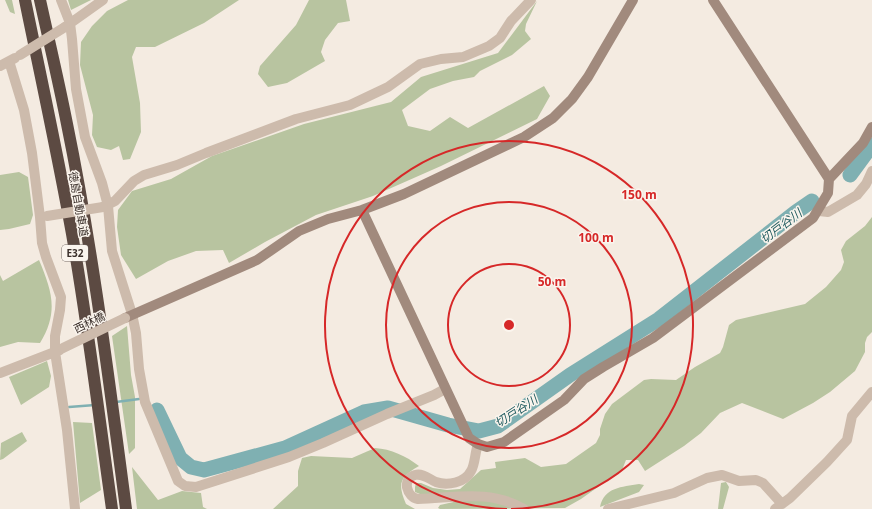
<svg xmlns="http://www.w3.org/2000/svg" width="872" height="509" viewBox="0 0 872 509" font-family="'Open Sans','Noto Sans JP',sans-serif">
  <rect width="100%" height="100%" fill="#f4ebe1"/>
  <path fill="#b8c4a0" d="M5,0H12L15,14L10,12Z
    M68,0H91L71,10Z
    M128,0H239L204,23L155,47H136L132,57L140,103L141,132L130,159L123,160L119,146L111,150L97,147L92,135L93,115L80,65L81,42L92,26L107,11Z
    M309,0H346L350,21L338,23L325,40L321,52L325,61L287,83L268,87L258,74L260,66L296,25Z
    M537,1L526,24L525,31L531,39L512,55L480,71L474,77L453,81L430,89L402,110L408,126L430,131L450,117L468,128L544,86L550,96L537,119L441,166L373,196L316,215L265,242L229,263L223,250L196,251L168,261L136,279L121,255L117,227L118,210L132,191L171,179L212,156L304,124L391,102L421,77L498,53Z
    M19,172L28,177L33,215L30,224L9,229L0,230V175Z
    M872,217V332L867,337L865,343V352L855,371L830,392L813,403L783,419L742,403L720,413L701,433L684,446L645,471L638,460H626L622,470L581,499L565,508L440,509L438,508L440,505L458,501L420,494L415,492V487L416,483H421L433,488L447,490L460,489L481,470L496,468L495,462L525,458L541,467L566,464L596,443L600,435V429L605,414L612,404L644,380L651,379L676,380L695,367L720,353L723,347L729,325L736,320L805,304L826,287L841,270L844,262L841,250L846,241L865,226Z
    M39,260C52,291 59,312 40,343L18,342L0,347V275L3,281Z
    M127,326L131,375L135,397V448L129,454L112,336Z
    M47,361L51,376L49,387L21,405L9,377Z
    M73,422L92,423L101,490L80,503Z
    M22,432L27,441L3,459L0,460L1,443Z
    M375,448C391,449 406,456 419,466C400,477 397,483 406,504L415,509H273L298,486V471L302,458L311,456L352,458Z
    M132,467L158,500L182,491L201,493L203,507L207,509H137Z
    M726,482L729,487L723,509H718L721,483Z
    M639,484L644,485L639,492L600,507C604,487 622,487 639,484Z"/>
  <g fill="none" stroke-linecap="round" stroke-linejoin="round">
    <path stroke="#7fb0b2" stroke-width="2.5" d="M116,402L139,399
      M69,407L95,405"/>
    <path stroke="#7fb0b2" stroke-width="15" d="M850,175L872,145
      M157,410L180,458L191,467L204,470L285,448L364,412L388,408L448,425L479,431L498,426L570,375L659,319L796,212L812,201"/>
    <path stroke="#cdbbac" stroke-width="10" d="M61,0L70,23L72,39L76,89L85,137L102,183L108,206L112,251L132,314L136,333L139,369L145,402L178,481L185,486L196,487L289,457L323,443L387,414L434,395L445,389
      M65,27L103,0
      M9,61L24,110L32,153L40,217L42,243L46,257L61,297L60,310L55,336V352L67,430L75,509
      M0,66L15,58
      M103,207L115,201L134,181L144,175L177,165L206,153L296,119L350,105L388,87L420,64L441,59L463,57L489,46L500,38L511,21L531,0
      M819,211L828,212L857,195L866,184L872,171
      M0,373L60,350
      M478,444C475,452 475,465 471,471C465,483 447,486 436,482C429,479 423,473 415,475C401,479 407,497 418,499C455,498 490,489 524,509
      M608,509L674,493L707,478L722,475L739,481L756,480L763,483L782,504
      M775,509L790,498L827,462L847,440L852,416L872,392"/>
    <path stroke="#a18a7d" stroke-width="10" d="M829,179L863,143L872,127
      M362,210L469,438L478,444L487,447L504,442L564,400L584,379L603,367L653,338L813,218L828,193L829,179L713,0
      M125,318L257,260L299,231L328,219L362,210L404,194L524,137L553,118L572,99L588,77L633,0"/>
    <path stroke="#5c4a42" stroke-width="12" d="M25,0C41,78 58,156 72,234C88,325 99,417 112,509
      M40,0C49,41 59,83 67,124C93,251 109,381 126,509"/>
    <path stroke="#cdbbac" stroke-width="10" d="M20,55L65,27
      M47,216L103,207
      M63,348L125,318"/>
  </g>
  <g fill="none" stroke="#d62828" stroke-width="2">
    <circle cx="509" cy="325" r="61"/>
    <circle cx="509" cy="325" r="123"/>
    <path d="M507 509A184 184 0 1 1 511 509"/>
  </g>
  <g text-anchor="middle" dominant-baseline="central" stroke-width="3" stroke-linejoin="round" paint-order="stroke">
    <rect fill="#fbf5ee" stroke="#756b66" stroke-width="1" x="62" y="245" width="26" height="16" rx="3"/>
    <g font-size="10" font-weight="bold" fill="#3b302b">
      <text x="75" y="253">E32</text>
    </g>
    <g font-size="11" fill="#3b302b" stroke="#fbf5ee">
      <text transform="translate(79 204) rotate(80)">徳島自動車道</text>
      <text transform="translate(89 322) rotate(-26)">西林橋</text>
    </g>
    <g font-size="12" font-style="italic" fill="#1f5a5e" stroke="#fbf5ee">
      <text transform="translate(781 226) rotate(-37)">切戸谷川</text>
      <text transform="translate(516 411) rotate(-33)">切戸谷川</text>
    </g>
  </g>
  <circle cx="509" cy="325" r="6" fill="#d62828" stroke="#fbf5ee" stroke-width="2"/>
  <g font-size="12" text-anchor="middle" font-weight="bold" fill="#d62828" stroke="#fbf5ee" stroke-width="3" stroke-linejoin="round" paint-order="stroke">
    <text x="639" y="199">150 m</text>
    <text x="596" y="242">100 m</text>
    <text x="552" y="286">50 m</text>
  </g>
</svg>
